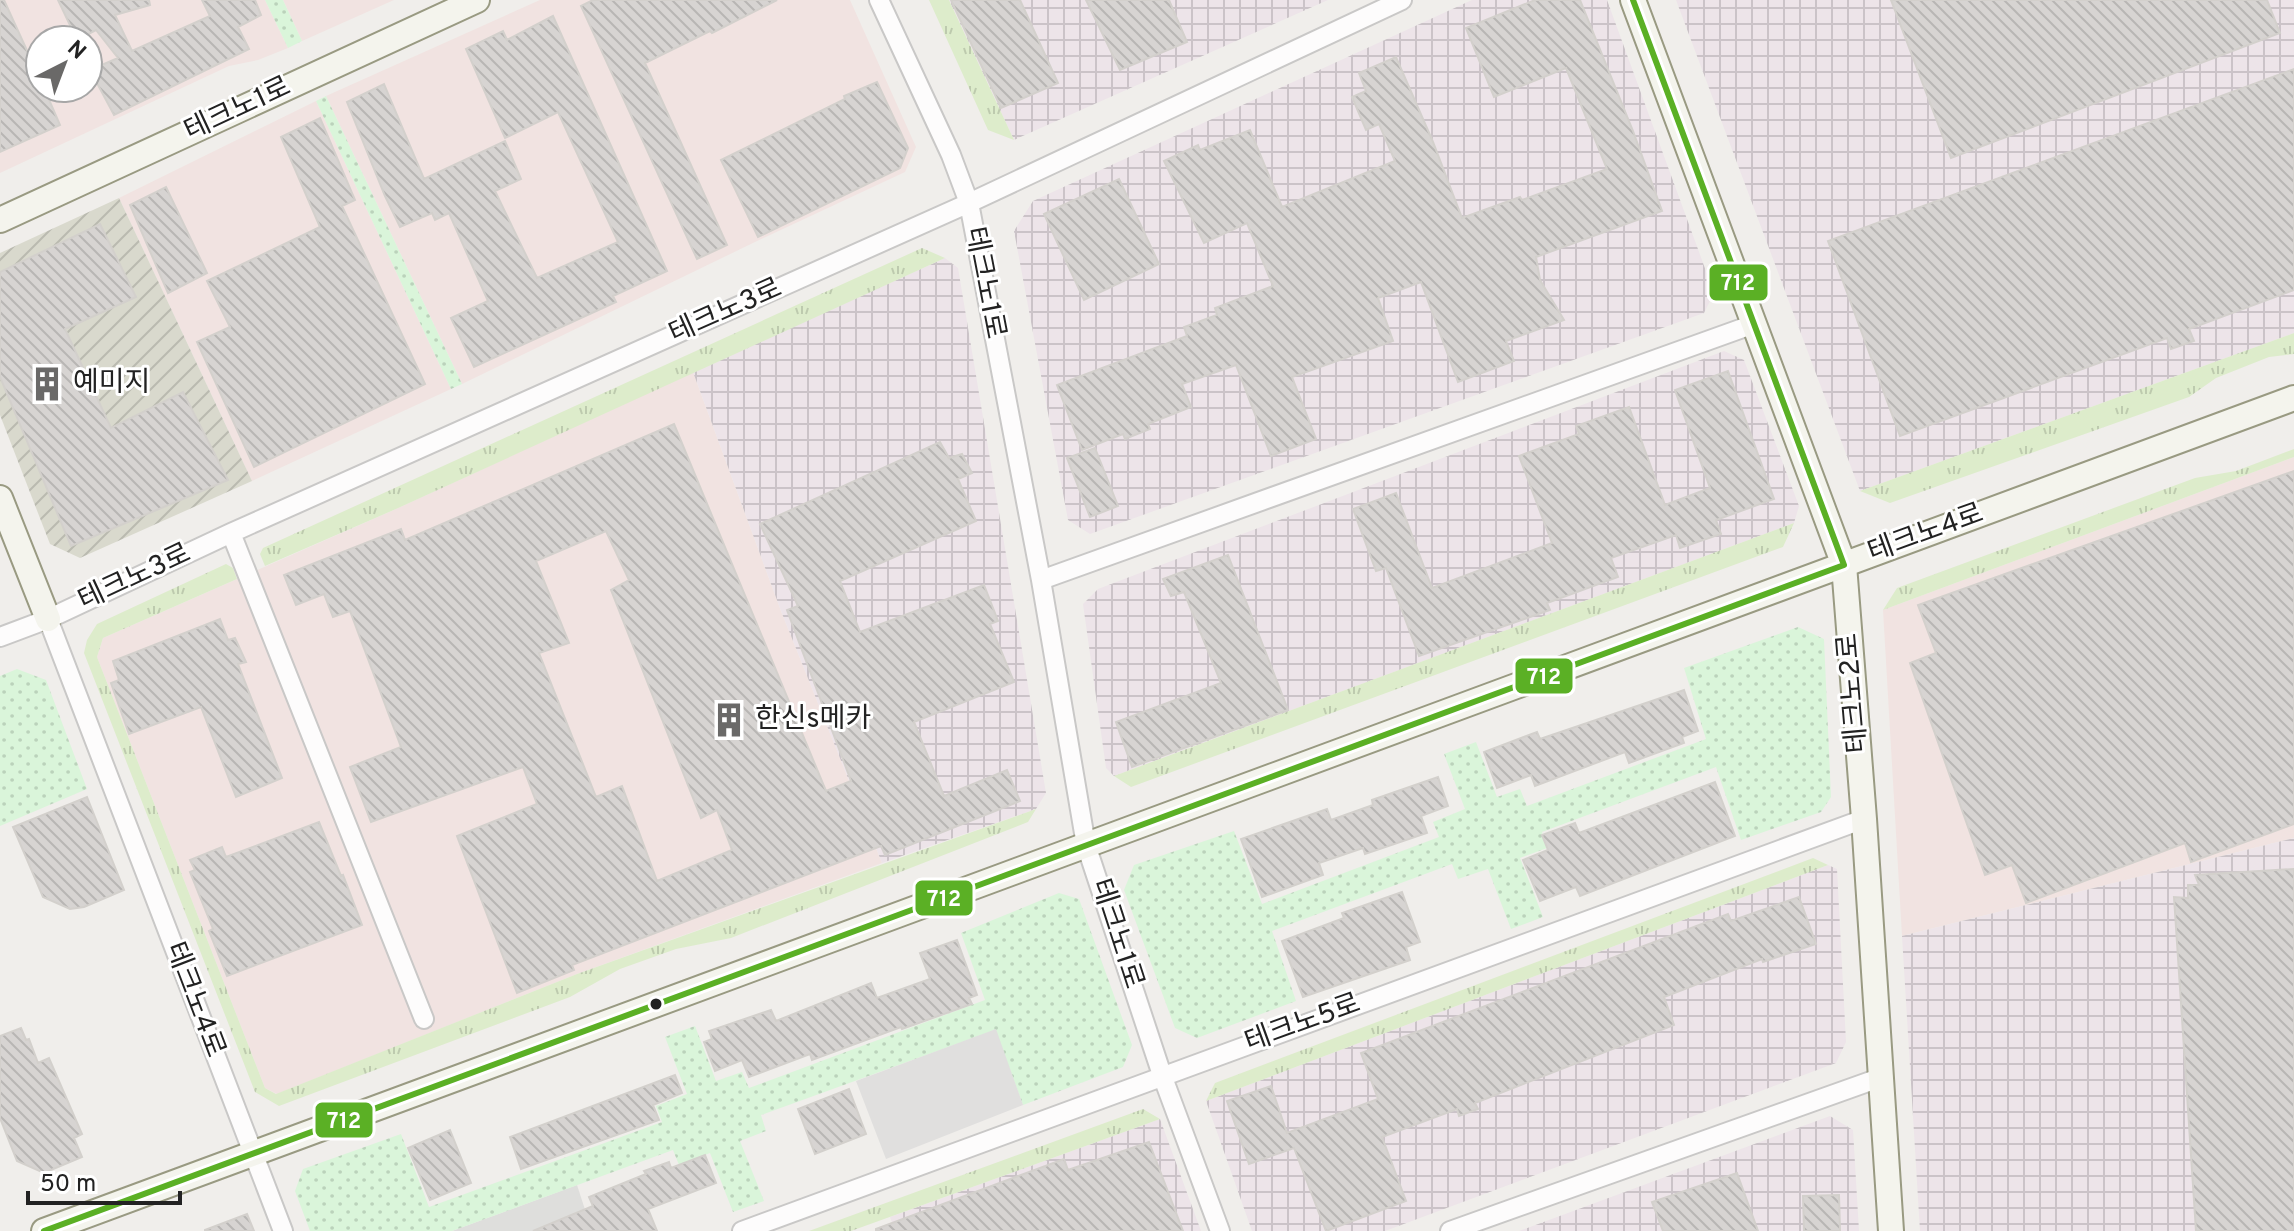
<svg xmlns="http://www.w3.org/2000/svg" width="2294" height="1231" viewBox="0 0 2294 1231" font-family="Overpass,'Noto Sans KR',sans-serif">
  <defs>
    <pattern id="industrial-grid" width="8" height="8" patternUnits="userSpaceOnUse" patternTransform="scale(2)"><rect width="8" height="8" fill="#ede4e9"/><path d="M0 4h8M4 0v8" fill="none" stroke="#cbc3c8"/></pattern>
    <pattern id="construction-furrows" width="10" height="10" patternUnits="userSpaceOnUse" patternTransform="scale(2)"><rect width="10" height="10" fill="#d9d9cd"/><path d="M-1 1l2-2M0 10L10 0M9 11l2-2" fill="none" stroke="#babab0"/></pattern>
    <pattern id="grass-tufts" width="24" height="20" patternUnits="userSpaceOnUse" patternTransform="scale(2)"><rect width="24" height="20" fill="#ddeccb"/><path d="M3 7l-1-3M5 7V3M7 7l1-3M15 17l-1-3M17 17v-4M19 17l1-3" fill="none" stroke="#bdcaae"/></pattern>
    <pattern id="park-dots" width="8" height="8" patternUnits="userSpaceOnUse" patternTransform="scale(2)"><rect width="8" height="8" fill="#daf5da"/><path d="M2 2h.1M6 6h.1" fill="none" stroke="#bbd2bb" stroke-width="1.8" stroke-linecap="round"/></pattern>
    <pattern id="building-back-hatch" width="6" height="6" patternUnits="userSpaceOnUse" patternTransform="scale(2)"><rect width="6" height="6" fill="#d7d4d2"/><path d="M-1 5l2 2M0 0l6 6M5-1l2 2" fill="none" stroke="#b8b6b4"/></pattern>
  </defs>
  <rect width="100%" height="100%" fill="#f0eeeb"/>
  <path fill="#f1e3e1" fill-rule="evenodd" d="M0,0H265L288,48L258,60L229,66L0,173ZM40,40H88V88H40Z
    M283,0H394L302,41Z
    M540,0H850L916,147L905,172L755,242L462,384L326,96Z
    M316,101L451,389L252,481L119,198Z
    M693,372L781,611L882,863L577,974L277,1094L265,1088L97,657L103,638L396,509Z
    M2294,457V838L1902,936L1883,610Z"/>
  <path fill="url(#industrial-grid)" d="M949,0H1328L1014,140Z
    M1472,0H1607L1714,293L1704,313L1090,534L1068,520L1014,231L1033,201Z
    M1676,0H2294V333L1860,491Z
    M945,258L958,268L1046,793L1036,809L882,863L781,611L693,372Z
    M1724,351L1744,360L1799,506L1794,523L1114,776L1106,768L1083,604L1098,589Z
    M2294,838V1231H1920L1902,936Z
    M1828,865L1837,869L1846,1042L1836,1063L1385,1231H1252L1206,1101Z
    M1830,1116L1853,1130L1859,1231H1519Z
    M1160,1119L1201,1231H895L890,1217Z"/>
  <path fill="#dededc" d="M577,1185L592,1231H452Z"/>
  <path fill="url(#construction-furrows)" d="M119,198L252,481L80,558L50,544L0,415V253Z"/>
  <path fill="url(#grass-tufts)" d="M929,0H949L1014,140L988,130Z
    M922,248L945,258L396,509L265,566L260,554L263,548Z
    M2294,333V354L2269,357L2216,378L2189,397L1890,503L1860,491Z
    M2294,449V457L1883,610L1897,588L2195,478L2236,471Z
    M1794,523L1783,547L1131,787L1114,776Z
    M226,564L233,568L237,579L103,638L97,657L265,1088L276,1094L577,974L1036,809L1028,822L731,938L676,949L620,969L570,997L279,1106L255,1092L84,653L87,640L97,624Z
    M1813,858L1828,865L1206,1101L1215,1083Z
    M1143,1109L1160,1119L851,1231H809Z"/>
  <path fill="url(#park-dots)" d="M265,0H283L302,41L288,48Z
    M326,96L462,384L451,389L316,101Z
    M1798,627L1824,639L1831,797L1821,812L1741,840L1716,767L1542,832L1547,848L1520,858L1543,917L1511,929L1488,869L1458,879L1452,864L1272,931L1296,1001L1197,1038L1175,1028L1124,890L1134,865L1234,831L1262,904L1439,837L1433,822L1465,809L1444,754L1476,742L1497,797L1520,789L1527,806L1706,739L1684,668Z
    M17,669L46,680L87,789L0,826V676Z
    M1059,893L1079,899L1132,1045L1123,1067L1023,1105L995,1030L761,1115L766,1131L740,1141L764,1201L733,1212L710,1153L679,1165L673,1150L452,1231H310L295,1191L303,1169L401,1134L429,1207L662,1122L656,1106L687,1094L665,1037L695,1026L716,1081L742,1072L749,1088L985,1000L961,933Z"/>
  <path fill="#e0dfde" d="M996,1029L1023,1105L886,1159L856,1081Z"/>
  <path fill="url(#building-back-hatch)" stroke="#d3d0cc" stroke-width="2" fill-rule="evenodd" d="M0,0H4L40,79V88H44L60,125L0,152Z
    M58,0H149L150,5L115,15L132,51L210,16L202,0H255L261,15L238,27L249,49L114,115L90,70L118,58L96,30L77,40Z
    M593,0H777L712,33L710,31L645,63L727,245L697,259L581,6Z
    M951,0H1020L1058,83L1001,108Z
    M1086,0H1169L1187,42L1120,70Z
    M1535,0H1580L1633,131L1662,211L1536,257L1540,280L1564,320L1506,341L1514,361L1458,382L1421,282L1378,298L1393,341L1292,377L1316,439L1271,456L1236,365L1182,384L1191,407L1148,424L1150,429L1125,439L1123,434L1082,450L1057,385L1187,336L1184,327L1217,315L1215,308L1273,286L1247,223L1204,243L1164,161L1198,145L1200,150L1250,130L1282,207L1395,161L1379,124L1366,130L1352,97L1366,91L1359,73L1396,57L1433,142L1462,218L1520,197L1522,200L1607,169L1566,68L1494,97L1466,28Z
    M1891,0H2267L2280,33L1951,158Z
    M553,16L667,271L613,296L616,302L474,367L451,318L488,301L449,213L435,220L432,213L400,227L385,196L347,102L384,84L424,179L505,141L521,179L495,191L537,278L618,242L558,112L505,138L466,49L503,31L507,40Z
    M2294,69V290L2189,329L2194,341L2171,349L2167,338L1900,436L1828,241Z
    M877,82L908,148L900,168L758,237L721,160L845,99L844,96Z
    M320,118L355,200L342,206L425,384L254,467L197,342L230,327L207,281L320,227L281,137Z
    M1119,179L1159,264L1084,300L1044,214Z
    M166,187L207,273L168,293L130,205Z
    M100,224L136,297L65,329L111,428L183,392L228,480L71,546L0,377V272Z
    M1728,371L1774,499L1716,520L1721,534L1680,548L1676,535L1611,558L1618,577L1547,603L1550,610L1419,656L1386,568L1376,571L1353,509L1396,493L1432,588L1552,543L1519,456L1579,434L1576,426L1629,407L1665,505L1710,488L1675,390Z
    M674,424L826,791L851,781L787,610L798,606L760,524L940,442L949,458L962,454L972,473L958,479L976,521L840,581L860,632L984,585L998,621L990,624L1014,682L914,722L944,796L1007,770L1020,801L885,855L881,846L572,965L574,970L517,993L457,836L537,804L523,767L371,822L350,767L401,747L350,611L333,617L324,594L296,605L284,575L401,529L405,540ZM606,531L629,580L611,590L701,818L717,810L732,850L657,881L622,786L596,797L539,653L569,643L536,561Z
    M1095,448L1118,506L1090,517L1067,458Z
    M2294,471V824L2191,862L2185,843L2026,903L2012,865L1985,875L1910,663L1936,653L1918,605Z
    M1228,555L1288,710L1132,767L1116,722L1221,683L1184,592L1171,596L1163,579Z
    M220,619L228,640L235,638L246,662L238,664L282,778L236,797L201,707L129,734L111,683L119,680L113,661Z
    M1684,690L1698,731L1682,737L1684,743L1629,763L1625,752L1535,786L1531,775L1497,788L1484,752L1537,732L1540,739Z
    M1438,777L1448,806L1421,816L1427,833L1365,854L1363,848L1319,863L1323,875L1262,897L1241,839L1327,809L1331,820L1373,805L1372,800Z
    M1715,782L1735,836L1580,896L1576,887L1540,901L1523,860L1548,850L1542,835L1575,823L1579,833Z
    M87,797L124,890L84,907L70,909L43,897L13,827Z
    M319,822L341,876L343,875L362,925L227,976L209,931L213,929L190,872L195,870L190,860L222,847L226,857Z
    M2294,869V1231H2196L2174,897L2188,898V885H2199L2195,875Z
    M1402,892L1420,942L1406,947L1410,960L1303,997L1282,941L1344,918L1342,913Z
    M1799,897L1816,944L1763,962L1762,959L1664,997L1674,1025L1475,1103L1478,1109L1459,1116L1457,1109L1382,1137L1406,1201L1326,1231L1294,1148L1249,1164L1227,1101L1271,1086L1287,1133L1378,1099L1361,1053L1728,914L1731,921Z
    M957,940L977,995L969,998L972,1004L902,1029L901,1027L812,1060L810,1054L749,1077L742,1060L715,1071L704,1042L712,1039L709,1031L771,1010L776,1021L871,983L877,998L930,979L920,953Z
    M21,1028L26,1040L29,1039L38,1063L49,1058L82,1134L74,1138L82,1157L44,1173L17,1161L0,1118V1036Z
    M675,1075L682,1093L653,1105L659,1120L521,1169L510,1137Z
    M849,1089L866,1134L815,1154L798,1109Z
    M450,1130L471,1183L430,1200L408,1148Z
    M1149,1142L1183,1231H876V1229L1064,1159L1068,1170Z
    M705,1155L716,1183L648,1209L657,1231H533L593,1206L589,1197L646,1174L644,1171L669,1162L671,1168Z
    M1737,1173L1758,1231H1663L1652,1202Z
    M1839,1195L1840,1231H1804L1803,1196Z
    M247,1214L254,1231H205V1230Z"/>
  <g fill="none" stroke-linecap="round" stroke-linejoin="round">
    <g stroke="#c9c8c7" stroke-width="22">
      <path id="street" d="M879,0L951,155L969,203L1041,580L1086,845L1162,1075L1220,1231
        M231,533L424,1019
        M1041,580L1754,324
        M48,619L283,1231
        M0,637L48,619L231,533L969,203L1402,0
        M742,1231L1864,819
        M1450,1231L1882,1077"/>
    </g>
    <g stroke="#999a82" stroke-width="28">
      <path id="secondary" d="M1633,0L1844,565L1864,819L1891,1231
        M0,220L477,0
        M0,498L48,619
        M44,1231L2294,398"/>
    </g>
    <use href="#street" stroke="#fdfcfc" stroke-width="18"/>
    <use href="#secondary" stroke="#f4f4ed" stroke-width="24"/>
    <g stroke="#fff" stroke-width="12">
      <path id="bus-1" d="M1633,0L1844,565
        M44,1231L1844,565"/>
    </g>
    <use href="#bus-1" stroke="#5bb025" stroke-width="6"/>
  </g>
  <defs>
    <g id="building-bare" transform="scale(2.76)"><path d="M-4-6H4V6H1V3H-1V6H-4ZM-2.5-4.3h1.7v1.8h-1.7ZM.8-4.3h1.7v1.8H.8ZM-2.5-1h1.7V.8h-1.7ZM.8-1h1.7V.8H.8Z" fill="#6a6968" stroke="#fff" stroke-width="2.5" paint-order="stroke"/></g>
  </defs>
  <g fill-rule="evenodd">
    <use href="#building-bare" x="47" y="384"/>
    <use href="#building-bare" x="729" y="720"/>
  </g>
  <circle fill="#222" stroke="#fff" stroke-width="3" cx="656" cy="1004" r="7"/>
  <g text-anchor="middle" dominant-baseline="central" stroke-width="6" stroke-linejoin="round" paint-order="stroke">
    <g font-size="28" fill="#222" stroke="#fff">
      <text transform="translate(238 110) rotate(-25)">테크노1로</text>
      <text transform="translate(984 283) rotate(79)">테크노1로</text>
      <text transform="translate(726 312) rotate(-24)">테크노3로</text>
      <text transform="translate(1926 534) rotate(-20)">테크노4로</text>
      <text transform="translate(135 578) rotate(-25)">테크노3로</text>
      <text transform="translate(1854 693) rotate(-95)">테크노2로</text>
      <text transform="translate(1116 934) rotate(72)">테크노1로</text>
      <text transform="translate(194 1000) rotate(69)">테크노4로</text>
      <text transform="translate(1303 1024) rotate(-20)">테크노5로</text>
    </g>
    <g font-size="28" fill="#222" stroke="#fff" text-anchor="start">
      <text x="73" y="384">예미지</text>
      <text x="755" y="720">한신s메카</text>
    </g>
  </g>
  <g stroke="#fff" stroke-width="3">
    <rect x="1708" y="263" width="61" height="39" rx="8" fill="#5bb025"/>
    <rect x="1514" y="657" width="60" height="38" rx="8" fill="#5bb025"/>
    <rect x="914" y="879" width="60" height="38" rx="8" fill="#5bb025"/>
    <rect x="314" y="1101" width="60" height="38" rx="8" fill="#5bb025"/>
  </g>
  <g font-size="22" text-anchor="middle" font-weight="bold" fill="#fff">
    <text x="1738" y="290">712</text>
    <text x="1544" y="684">712</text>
    <text x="944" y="906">712</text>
    <text x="344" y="1128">712</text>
  </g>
  <g transform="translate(64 64) rotate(42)"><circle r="38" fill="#ffffff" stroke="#a7a7a7" stroke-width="2"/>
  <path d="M0-6L14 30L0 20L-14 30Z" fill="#6a6968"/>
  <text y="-12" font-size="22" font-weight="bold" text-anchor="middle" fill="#222222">N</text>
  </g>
  <path d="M28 1191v12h152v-12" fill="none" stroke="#222222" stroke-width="4"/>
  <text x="40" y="1191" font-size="24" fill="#222222" stroke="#ffffff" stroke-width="6" paint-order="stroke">50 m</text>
</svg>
